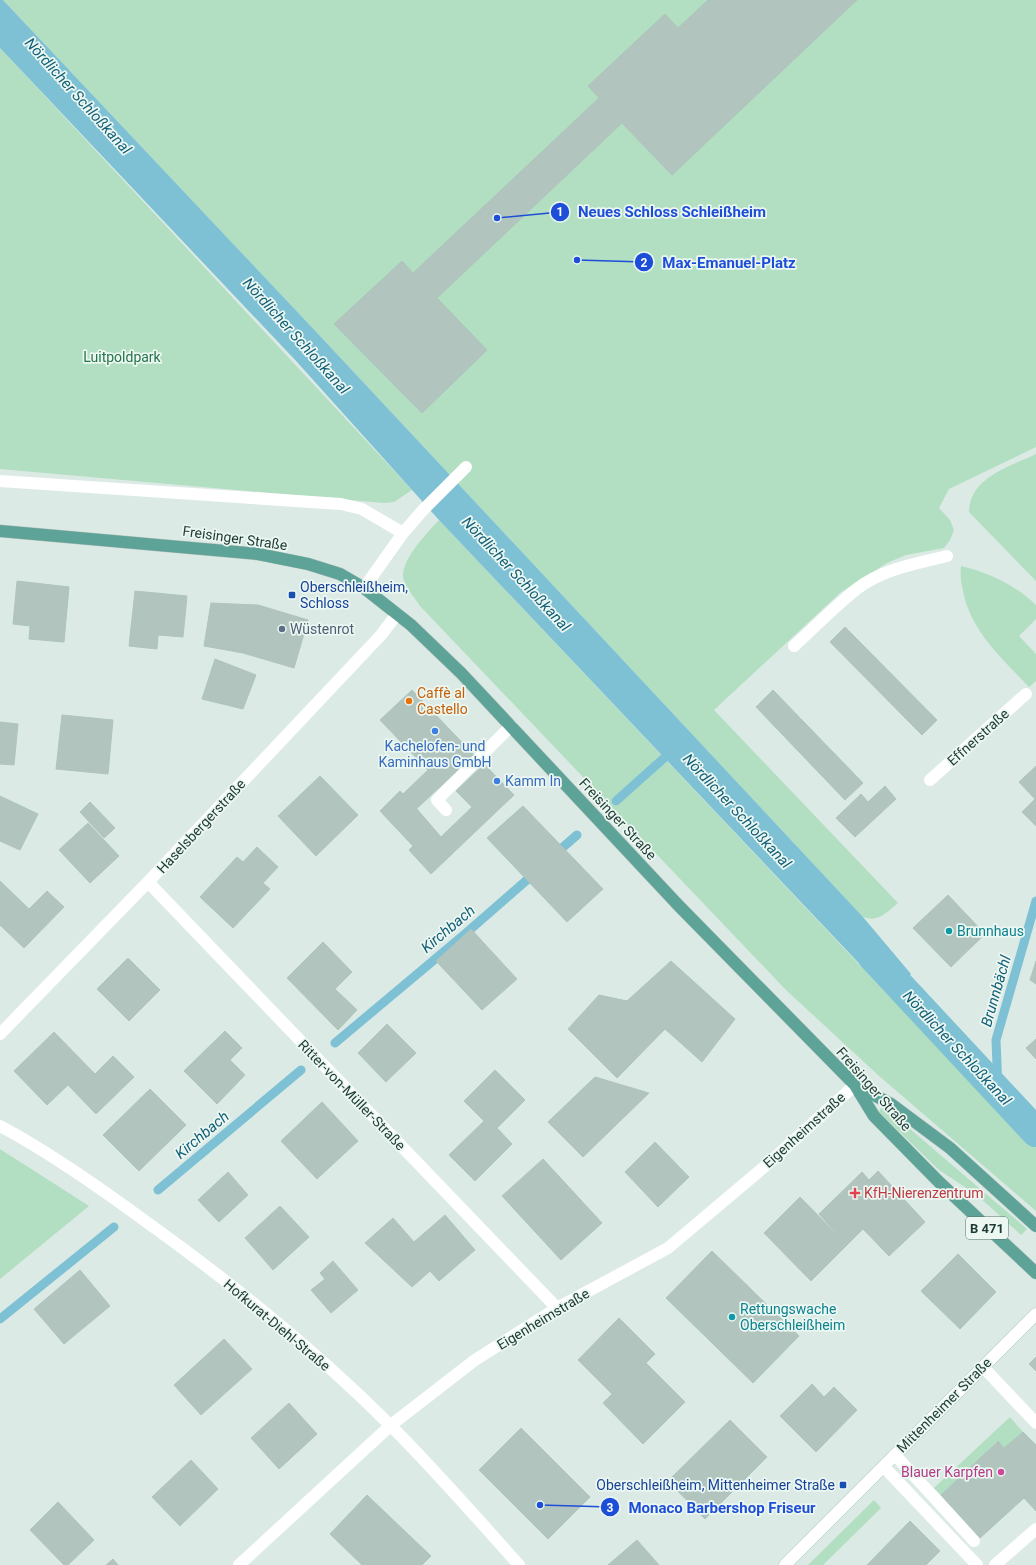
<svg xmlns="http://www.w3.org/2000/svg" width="1036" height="1565" viewBox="0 0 1036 1565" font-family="Roboto,sans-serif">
  <rect width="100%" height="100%" fill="#dceae5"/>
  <path fill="#b2dec1" d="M3,0H1036V447L949,489L939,508L950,520L954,530L950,540L944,548L906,555L887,563L841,592L714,710L898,903C887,912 878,923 863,917L321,337Z
    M0,48L412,490L394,502L384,503L0,469Z
    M1036,454V581L969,512C970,477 1009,467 1036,454Z
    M439,520L889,996L900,985L1036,1137V1211L878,1075L786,990L420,606C415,598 405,587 403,577C402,558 428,532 439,520Z
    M961,566C990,573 1015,585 1036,605V619L1019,636L1036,654V681L1029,687C1002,658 971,632 963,591C961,582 960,576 961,566Z
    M881,1108L889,1111L1027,1229L1021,1235L977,1195L939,1170L879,1112Z
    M0,1149L89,1206L0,1279Z
    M1010,1417L1023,1432L1004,1448L997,1441L941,1495L934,1488Z
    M874,1500L881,1508L823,1565H808Z"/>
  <path fill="#7ec1d5" d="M0,0H3L321,337L863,917L911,974L890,996L439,520L297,362L0,48Z"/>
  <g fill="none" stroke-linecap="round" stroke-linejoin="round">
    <path stroke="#7ec1d5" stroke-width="9" d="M616,801L673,750
      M554,855L577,835
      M335,1043L465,934L536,872
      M998,1091L996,1040L1036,901
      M158,1190L301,1070
      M0,1319L114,1227"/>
    <path stroke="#7ec1d5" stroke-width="30" d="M872,956L1036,1132"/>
  </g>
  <path fill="#b1c5be" stroke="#aec4bd" d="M708,0H857L672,175L622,123L437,298L487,350L422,413L334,324L402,261L413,273L599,98L588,86L665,14L678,28Z
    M17,581L69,587L64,642L29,639L30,626L13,624Z
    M135,591L187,596L183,637L158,635L157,649L129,646Z
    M211,603L258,605L243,653L204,646Z
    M258,605L308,620L294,668L243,653Z
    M845,627L937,720L922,735L830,642Z
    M215,659L256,675L243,709L202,699Z
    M412,690L474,755L396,828L380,811L400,791L403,794L428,770L380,720Z
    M773,690L863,783L845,800L756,707Z
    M62,715L113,720L108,774L56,769Z
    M0,722L18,724L14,765L0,764Z
    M484,764L514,795L431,874L409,850L413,846L396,828L416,808L441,837L472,807L456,791Z
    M1036,766V826L1022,812L1035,799L1019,782Z
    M320,776L358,815L316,856L278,816Z
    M885,786L896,799L855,837L836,818L861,794L868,802Z
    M0,796L38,814L20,850L0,841Z
    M90,802L115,828L104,838L80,812Z
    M523,806L603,889L567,922L487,838Z
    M88,823L119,856L90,883L59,850Z
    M257,847L278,867L263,883L270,889L233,928L200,897L237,857L243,862Z
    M0,881L29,909L47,891L64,907L24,948L0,925Z
    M948,895L985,934L951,967L913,928Z
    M471,929L517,979L482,1010L436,961Z
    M323,942L352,972L335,989L357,1010L338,1030L287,978Z
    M128,958L160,990L129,1021L97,989Z
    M671,961L735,1019L702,1062L665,1029L617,1078L568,1029L599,995L627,1001Z
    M1036,961V984L1030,980Z
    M387,1024L416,1053L386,1082L358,1053Z
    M225,1031L242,1048L230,1060L245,1075L217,1104L184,1071Z
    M54,1032L95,1074L113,1056L134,1077L96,1114L68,1085L47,1105L14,1071Z
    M1036,1039V1059L1026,1048Z
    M495,1070L525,1100L497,1128L512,1144L475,1181L449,1155L484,1121L464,1101Z
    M595,1077L649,1093L583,1157L548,1122Z
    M150,1089L186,1125L139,1171L103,1135Z
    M322,1102L358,1141L317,1179L281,1141Z
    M655,1142L689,1177L658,1207L625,1172Z
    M543,1159L602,1223L561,1260L502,1196Z
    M878,1171L925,1222L889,1256L863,1229L847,1245L819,1214L862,1172L869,1180Z
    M228,1172L248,1195L219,1222L198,1200Z
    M800,1197L847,1245L811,1281L764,1233Z
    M280,1206L309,1237L273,1270L245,1238Z
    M445,1215L475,1250L439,1281L430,1271L412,1287L365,1243L393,1218L414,1242Z
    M712,1251L799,1336L753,1383L666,1298Z
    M958,1254L996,1292L960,1329L921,1291Z
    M333,1261L358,1290L331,1313L311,1290L325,1279L320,1273Z
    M80,1270L110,1306L64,1344L34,1309Z
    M619,1318L655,1354L646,1363L685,1402L643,1444L603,1403L612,1394L578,1360Z
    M224,1339L252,1369L201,1415L174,1385Z
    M1036,1357V1371L1029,1364Z
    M812,1384L824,1397L834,1387L857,1410L816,1452L780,1416Z
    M289,1403L317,1434L279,1469L251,1438Z
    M730,1420L767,1457L705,1519L668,1481Z
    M521,1428L590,1497L548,1539L479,1470Z
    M1023,1432L1036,1445V1511L1024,1498L980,1538L941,1495L998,1441L1004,1448Z
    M191,1460L218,1489L180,1526L152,1497Z
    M367,1495L431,1556L422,1565H362L330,1534Z
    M58,1502L94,1540L68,1565H64L30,1530Z
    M910,1521L940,1551L926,1565H867Z
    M637,1540L659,1565H608Z
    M113,1559L118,1565H106Z"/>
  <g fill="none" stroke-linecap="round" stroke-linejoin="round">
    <g stroke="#aecac2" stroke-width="13">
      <path id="secondary" d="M785,1565L1036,1314"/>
    </g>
    <g stroke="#bbc4c2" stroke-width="13">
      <path id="primary" d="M0,531L258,554L308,564L340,574L364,588L411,625L461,673L679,906L855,1085L874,1116L939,1182L1036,1273
        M855,1085L891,1104L950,1148L1036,1226"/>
    </g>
    <path stroke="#fff" stroke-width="12" d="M0,481L341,504L362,509L403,533
      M364,588L403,533L423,510L466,467
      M794,646C815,627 836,605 858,588C883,569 918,563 947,556
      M930,780L1026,694
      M446,810L437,800L511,726
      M983,1367L1036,1423
      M895,1455L974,1541
      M884,1467L977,1565
      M995,1565L1036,1529"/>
    <path stroke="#fff" stroke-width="12" d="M148,882L557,1308
      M0,1034L148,882L381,635L397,614
      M0,1126C49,1152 96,1185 141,1218C228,1280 316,1351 391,1426C436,1471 477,1518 519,1565
      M239,1565L391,1425L475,1360L557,1308L668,1248L770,1162L855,1085"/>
    <use href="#secondary" stroke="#fff" stroke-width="12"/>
    <use href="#primary" stroke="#5da397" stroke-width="12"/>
  </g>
  <g fill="#1a4fb4" stroke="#ecf7f2" stroke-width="1.5">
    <rect x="288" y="591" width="8" height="8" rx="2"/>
    <rect x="839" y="1481" width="8" height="8" rx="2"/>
  </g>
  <circle fill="#5c6f8a" stroke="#ecf7f2" stroke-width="1.5" cx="282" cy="629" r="4"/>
  <circle fill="#e8710a" stroke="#ecf7f2" stroke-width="1.5" cx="409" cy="701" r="4"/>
  <g fill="#3f7fe0" stroke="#ecf7f2" stroke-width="1.5">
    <circle cx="435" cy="731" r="4"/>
    <circle cx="497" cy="781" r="4"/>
  </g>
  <g fill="#0f9aa8" stroke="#ecf7f2" stroke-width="1.5">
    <circle cx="949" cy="931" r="4"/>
    <circle cx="732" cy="1317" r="4"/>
  </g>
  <path fill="#e0444e" stroke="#ecf7f2" stroke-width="1.5" d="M853 1187h4v4h4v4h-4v4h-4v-4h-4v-4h4z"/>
  <circle fill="#d1479c" stroke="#ecf7f2" stroke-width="1.5" cx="1001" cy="1472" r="4"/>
  <g text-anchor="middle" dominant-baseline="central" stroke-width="3.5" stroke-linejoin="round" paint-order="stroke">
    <rect fill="#ecf7f2" stroke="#5b736d" stroke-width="1" x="966" y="1217" width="42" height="22" rx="3"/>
    <g font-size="13" font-weight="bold" fill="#1d3a34">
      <text x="987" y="1228">B 471</text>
    </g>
    <g font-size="14" fill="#247449" stroke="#ecf7f2">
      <text x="122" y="357">Luitpoldpark</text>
    </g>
    <g font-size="14" fill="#1d3a34" stroke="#ecf7f2">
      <text transform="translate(235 538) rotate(8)">Freisinger Straße</text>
      <text transform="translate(978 737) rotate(-42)">Effnerstraße</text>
      <text transform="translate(618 819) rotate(47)">Freisinger Straße</text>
      <text transform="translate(201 826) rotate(-47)">Haselsbergerstraße</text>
      <text transform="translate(874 1089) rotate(49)">Freisinger Straße</text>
      <text transform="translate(352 1095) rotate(46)">Ritter-von-Müller-Straße</text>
      <text transform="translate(804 1130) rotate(-42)">Eigenheimstraße</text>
      <text transform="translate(543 1319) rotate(-31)">Eigenheimstraße</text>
      <text transform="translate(277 1325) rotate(40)">Hofkurat-Diehl-Straße</text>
      <text transform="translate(944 1405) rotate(-45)">Mittenheimer Straße</text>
    </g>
    <g font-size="14" fill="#164399" stroke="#ecf7f2" text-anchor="start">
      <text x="300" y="587">Oberschleißheim,<tspan x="300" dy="16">Schloss</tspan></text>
      <text x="835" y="1485" text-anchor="end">Oberschleißheim, Mittenheimer Straße</text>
    </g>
    <g font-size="14" fill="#4e5e75" stroke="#ecf7f2" text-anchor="start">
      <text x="290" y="629">Wüstenrot</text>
    </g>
    <g font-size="14" fill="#c56008" stroke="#ecf7f2" text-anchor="start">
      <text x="417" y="693">Caffè al<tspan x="417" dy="16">Castello</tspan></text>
    </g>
    <g font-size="14" fill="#366cbe" stroke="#ecf7f2">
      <text x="435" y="746">Kachelofen- und<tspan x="435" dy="16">Kaminhaus GmbH</tspan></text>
      <text x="505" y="781" text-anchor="start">Kamm In</text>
    </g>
    <g font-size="14" fill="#0d838f" stroke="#ecf7f2" text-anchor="start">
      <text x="957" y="931">Brunnhaus</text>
      <text x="740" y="1309">Rettungswache<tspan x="740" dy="16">Oberschleißheim</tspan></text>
    </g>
    <g font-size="14" fill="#be3a42" stroke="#ecf7f2" text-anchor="start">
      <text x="864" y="1193">KfH-Nierenzentrum</text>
    </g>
    <g font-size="14" fill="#b23c85" stroke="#ecf7f2" text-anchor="end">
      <text x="993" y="1472">Blauer Karpfen</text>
    </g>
    <g font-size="15" font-style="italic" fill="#136079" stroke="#ecf7f2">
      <text transform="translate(78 96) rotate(48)">Nördlicher Schloßkanal</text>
      <text transform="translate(296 336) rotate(48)">Nördlicher Schloßkanal</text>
      <text transform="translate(516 574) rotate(47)">Nördlicher Schloßkanal</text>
      <text transform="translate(737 811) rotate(47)">Nördlicher Schloßkanal</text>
      <text transform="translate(448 929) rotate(-40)">Kirchbach</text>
      <text transform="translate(996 991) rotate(-74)">Brunnbächl</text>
      <text transform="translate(957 1048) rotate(47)">Nördlicher Schloßkanal</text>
      <text transform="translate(202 1135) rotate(-40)">Kirchbach</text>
    </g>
  </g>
  <path fill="none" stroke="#1d4ed8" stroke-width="1.5" d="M497 218L560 212M577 260L644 262M540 1505L610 1507"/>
  <g fill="#1d4ed8" stroke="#ecf7f2" stroke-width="1.5">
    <circle cx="497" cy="218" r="4"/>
    <circle cx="577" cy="260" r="4"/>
    <circle cx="540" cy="1505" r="4"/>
    <circle cx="560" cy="212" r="10"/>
    <circle cx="644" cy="262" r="10"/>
    <circle cx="610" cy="1507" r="10"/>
  </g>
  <g font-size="12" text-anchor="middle" font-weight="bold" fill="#fff">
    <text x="560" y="216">1</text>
    <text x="644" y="267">2</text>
    <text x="610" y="1512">3</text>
  </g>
  <g font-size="15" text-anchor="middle" font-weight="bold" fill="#1d4ed8" stroke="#ecf7f2" stroke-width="3.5" stroke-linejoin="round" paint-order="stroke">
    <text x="672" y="217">Neues Schloss Schleißheim</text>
    <text x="729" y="268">Max-Emanuel-Platz</text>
    <text x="722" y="1513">Monaco Barbershop Friseur</text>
  </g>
</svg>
